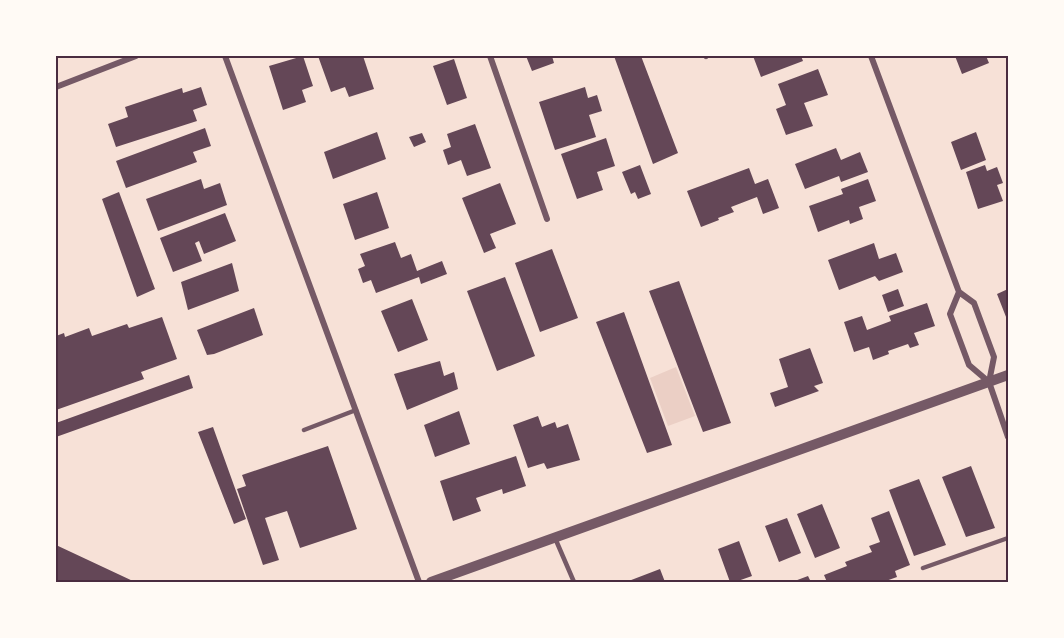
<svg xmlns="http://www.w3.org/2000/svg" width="1064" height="638" viewBox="0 0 1064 638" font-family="'PT Sans',sans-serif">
  <rect width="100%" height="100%" fill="#f7e1d7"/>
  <path fill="#ebcfc5" d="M676,367L695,416L668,426L650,378Z"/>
  <path fill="#644757" d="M303,56L313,86L302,90L306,102L283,110L269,66Z
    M318,56H363L374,89L349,97L345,87L331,92Z
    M526,56H552L554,63L532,71Z
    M614,56H641L678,153L653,164Z
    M753,56H801L803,61L761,77Z
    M955,56H986L989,63L962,74Z
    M454,59L467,98L447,105L433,66Z
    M818,69L828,95L804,103L813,126L786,135L776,109L786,105L778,84Z
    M201,87L207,105L193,110L197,121L116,147L108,124L128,117L125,107L182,88L183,93Z
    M585,87L588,98L597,95L602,111L589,115L596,137L555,150L539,102Z
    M475,124L491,168L467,176L461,160L448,165L443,150L451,147L447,134Z
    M205,128L211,146L193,152L197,162L126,188L116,161Z
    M377,132L386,159L333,179L324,152Z
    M976,132L986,160L961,170L951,142Z
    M422,133L426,142L414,147L409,137Z
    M606,138L615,166L597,172L603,190L577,199L561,154Z
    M836,148L841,160L860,152L868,172L841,182L839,176L805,189L795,164Z
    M640,165L651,194L638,199L635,192L631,194L622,172Z
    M985,165L987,171L997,167L1003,183L997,185L1003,201L978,209L966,172Z
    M749,168L755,184L768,179L779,208L763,214L757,197L731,207L734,212L718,218L719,220L701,227L687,191Z
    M201,179L204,189L220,183L227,205L158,231L146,199Z
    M868,179L876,201L859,207L863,219L850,224L849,220L818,232L809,206L843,194L841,189Z
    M500,183L516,224L490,234L496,248L484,253L462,198Z
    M119,192L155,289L137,297L102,199Z
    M377,192L389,228L355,240L343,204Z
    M225,213L236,241L204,254L199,241L195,243L202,261L173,272L160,238Z
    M395,242L401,258L411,254L417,271L442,261L447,274L421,284L419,277L376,293L371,280L363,283L358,269L365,266L360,254Z
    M874,243L879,259L896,253L903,272L879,281L875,276L839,290L828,260Z
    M552,249L578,318L540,332L515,263Z
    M232,263L239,291L188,310L181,282Z
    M505,277L535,356L497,371L467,291Z
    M679,281L731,423L703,432L649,291Z
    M898,289L904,306L888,312L882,295Z
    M1008,289V322L997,294Z
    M412,299L428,340L398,352L381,311Z
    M927,303L935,326L914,333L919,345L910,348L908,344L888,351L889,354L873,360L869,347L854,352L844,322L862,316L867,330L891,321L889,316Z
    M254,308L263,335L214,354L207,355L197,330Z
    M624,312L672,445L647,453L596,322Z
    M162,317L177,359L141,372L144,379L56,410V336L64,333L65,337L89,328L92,336L127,324L129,328Z
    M810,348L823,383L814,386L819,391L775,407L770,393L788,387L779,359Z
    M440,361L444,376L454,372L458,389L407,410L394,374Z
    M189,375L193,388L56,437V423Z
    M459,411L470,444L435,457L424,425Z
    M538,416L542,427L555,422L557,428L568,424L580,460L547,469L544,463L528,468L513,425Z
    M213,427L246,519L234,524L198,432Z
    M328,446L357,529L300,548L287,511L265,518L279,560L263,565L237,489L246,486L242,475Z
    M516,456L526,486L503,494L502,489L476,498L481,511L453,521L440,481Z
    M971,466L995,528L966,537L942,477Z
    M919,479L946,545L914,556L889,490Z
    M822,504L840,548L815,558L797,514Z
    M889,511L910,565L895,571L897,577L883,582H827L824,575L847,566L845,562L872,552L869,546L880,542L871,518Z
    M787,518L801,553L779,562L765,526Z
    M739,541L752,576L735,582H730L718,549Z
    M56,545L135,582H56Z
    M660,569L665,582H626Z
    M808,576L811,582H792Z"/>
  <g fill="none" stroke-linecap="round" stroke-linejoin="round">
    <path stroke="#755966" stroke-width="4.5" d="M706,56V57
      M304,430L356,410
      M555,538L574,582
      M923,568L1008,538"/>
    <path stroke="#755966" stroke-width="6" d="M225,56L419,582
      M490,56L547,219
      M871,56L959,292
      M56,87L136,56
      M959,292L974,303L994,357L989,382L969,365L950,314Z
      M989,382L1008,437"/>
    <path stroke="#755966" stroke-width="10" d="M431,582L1008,375"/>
  </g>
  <rect width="1064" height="638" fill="none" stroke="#fffaf5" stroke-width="114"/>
  <rect x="57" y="57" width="950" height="524" fill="none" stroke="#4a2c40" stroke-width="2"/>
</svg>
